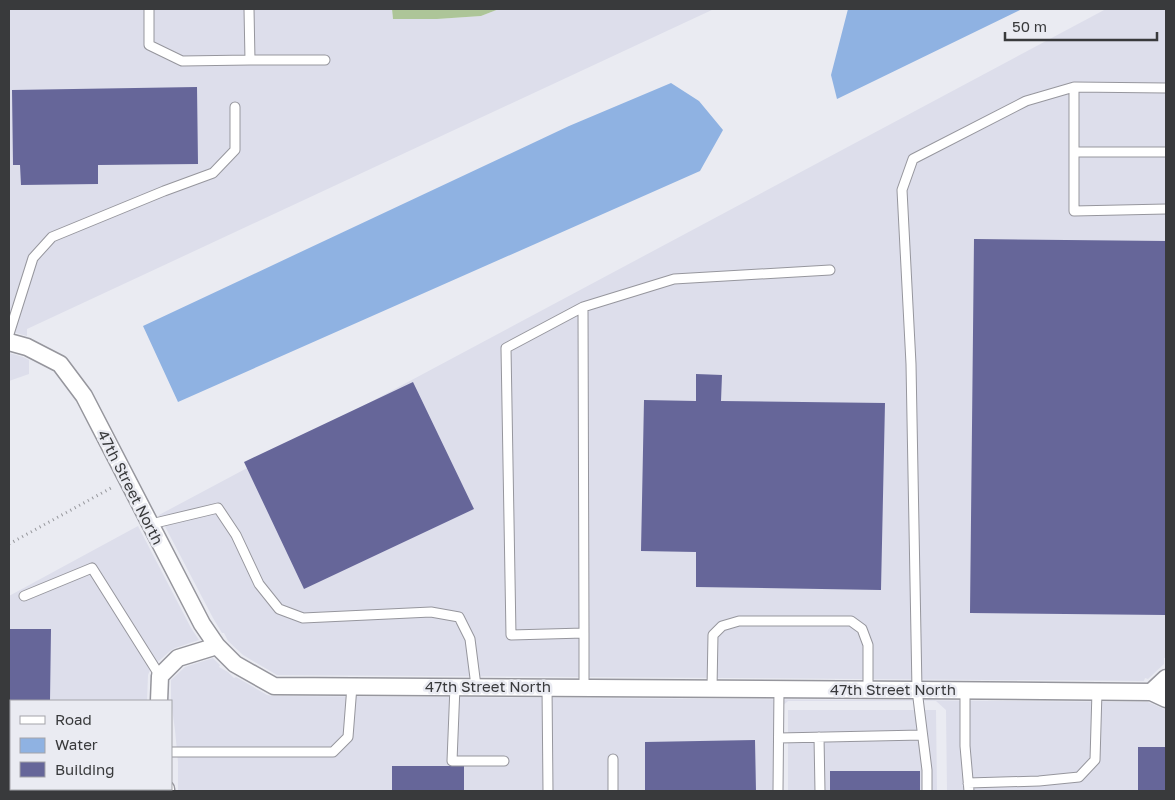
<svg xmlns="http://www.w3.org/2000/svg" width="1175" height="800" viewBox="0 0 1175 800" font-family="'Golos Text',sans-serif">
  <rect width="100%" height="100%" fill="#eaebf2"/>
  <path fill="#dddeeb" d="M9,9H392L393,19H437L481,16L499,9H714L27,329V336L9,331Z
    M1106,9H1166V658H1164V664L1148,679L1145,678L1144,681L277,675L243,655L228,641L224,633H222L213,618L159,515Z
    M9,353L23,357L29,360V374L9,381Z
    M138,526L191,628L199,640L175,648L170,651L151,668L148,675L147,701H11V789H154V791H9V596Z
    M213,658L220,665L219,667L228,672L234,678L236,677L267,695L274,696L1148,702L1166,710V791H947L946,710L936,701H788L778,710V791H178V762L175,730L171,701V680L185,667Z
    M788,710H936L937,791H788Z"/>
  <path fill="#adc598" d="M392,9H499L481,16L437,19H393Z"/>
  <path fill="#8fb2e2" d="M848,9H1022L837,99L831,75Z
    M671,83L699,101L723,130L700,171L178,402L143,326L569,126Z"/>
  <path fill="#669" d="M197,87L198,164L98,165V184L21,185L20,165H13L12,90Z
    M974,239L1166,241V615L970,613Z
    M696,374L722,375L721,401L885,403L881,590L696,587V552L641,551L644,400L696,401Z
    M413,382L474,509L304,589L244,462Z
    M9,629H51L50,701H11V789H50V791H9Z
    M755,740L756,791H645V742Z
    M1138,747H1166V791H1138Z
    M392,766H464V791H392Z
    M830,771H920V791H830Z"/>
  <g fill="none" stroke-linecap="round" stroke-linejoin="round">
    <g stroke="#96969d" stroke-width="11">
      <path id="service" d="M149,9V45L182,61L250,60H325
        M249,9L250,60
        M1074,87V211L1166,209
        M1074,152H1166
        M583,307L674,279L830,270
        M9,334L33,258L52,237L164,191L213,173L235,150V107
        M151,524L218,508L236,535L259,584L279,609L303,618L431,612L459,617L470,639L476,686
        M24,596L92,568L160,676
        M584,633L511,635L506,348L583,307L584,633V687
        M455,686L452,761H504
        M547,687L548,791
        M712,688L713,635L722,626L739,621H851L862,629L868,645V689
        M965,690V746L969,791
        M819,737L820,791
        M779,738L922,735
        M171,752H333L348,737L352,686
        M968,783L1039,781L1079,777L1095,760L1097,691
        M59,790L166,791
        M613,791V759
        M778,791L779,689
        M927,791V770L917,690L911,364L902,190L913,159L1026,101L1074,87L1166,88"/>
    </g>
    <g stroke="#96969d" stroke-width="19">
      <path id="minor" d="M9,342L27,347L60,364L84,396L202,624L217,646L235,664L274,686L917,690L1151,692L1166,678
        M1151,692L1166,699
        M159,701L160,676L178,658L217,646
        M166,789V791"/>
    </g>
    <path stroke="#96979c" stroke-width="3" stroke-dasharray="1 4" stroke-linecap="butt" d="M9,544L111,488"/>
    <use href="#service" stroke="#fff" stroke-width="9"/>
    <use href="#minor" stroke="#fff" stroke-width="16"/>
  </g>
  <g text-anchor="middle" dominant-baseline="central" stroke-width="5" stroke-linejoin="round" paint-order="stroke">
    <g font-size="15" fill="#393a3c" stroke="#eaebf2">
      <text transform="translate(131 487) rotate(63)">47th Street North</text>
      <text x="488" y="686">47th Street North</text>
      <text x="893" y="689">47th Street North</text>
    </g>
  </g>
  <rect width="1175" height="800" fill="none" stroke="#393a3c" stroke-width="20"/>
  <rect x="10" y="700" width="162" height="90" fill="#eaebf2" stroke="#a3a4a9"/>
  <rect x="20" y="716" width="25" height="8" fill="#ffffff" stroke="#a3a4a9"/>
  <text x="55" y="725" font-size="15" fill="#393a3c">Road</text>
  <rect x="20" y="738" width="25" height="15" fill="#8fb2e2" stroke="#a3a4a9"/>
  <text x="55" y="750" font-size="15" fill="#393a3c">Water</text>
  <rect x="20" y="762" width="25" height="15" fill="#666699" stroke="#a3a4a9"/>
  <text x="55" y="775" font-size="15" fill="#393a3c">Building</text>
  <path d="M1005 32v8h152v-8" fill="none" stroke="#393a3c" stroke-width="2.5"/>
  <text x="1012" y="32" font-size="15" fill="#393a3c" stroke="#eaebf2" stroke-width="4" paint-order="stroke">50 m</text>
</svg>
